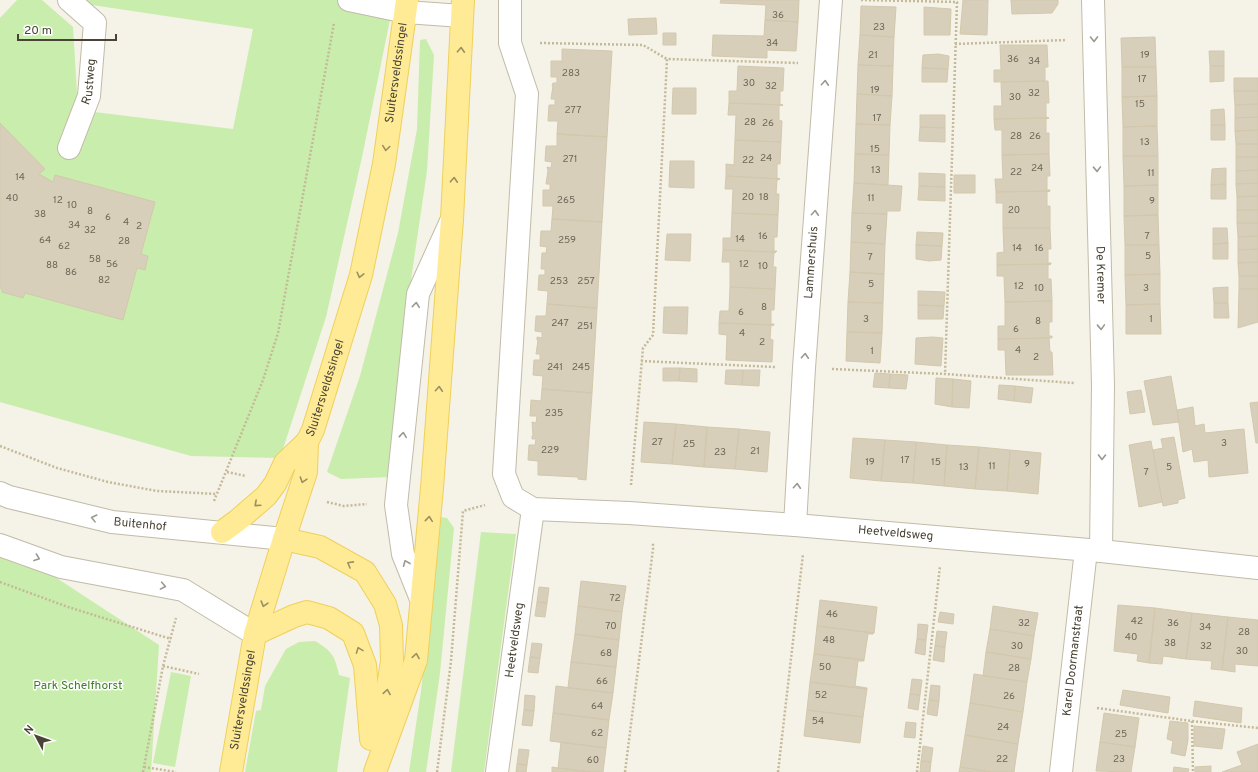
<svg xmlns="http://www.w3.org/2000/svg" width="1258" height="772" viewBox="0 0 1258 772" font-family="Overpass,sans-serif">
  <rect width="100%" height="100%" fill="#f5f2e7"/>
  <path fill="#c9edac" d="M17,0H42L73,27L78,110L233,129L253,29L92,5L86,0H394L362,157L326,317L280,458L191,456L0,402V18Z
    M426,39L434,55L427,171L408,300L390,477L341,479L327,472L360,376L398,233L417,129L420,40Z
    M439,517L447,518L454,528L440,673L426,772H409L421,691Z
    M481,532L516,534L484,772H451Z
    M0,541L159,645L151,772H0Z
    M315,641C332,651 335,656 339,675L350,678L337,772H245L256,711L261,710L265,686L286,649L299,642Z
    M171,672L191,676L175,767L153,763Z"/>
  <path fill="#d8cfbb" stroke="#d3c8ad" d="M721,0H799L798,22L765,20L766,5L720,3Z
    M963,0H988L987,35L960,34Z
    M1011,0H1058V4L1052,13L1012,14Z
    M861,6L896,7L894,37L860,35Z
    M924,7L951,9L950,35H924Z
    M656,18L657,34L629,35L628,19Z
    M765,20L798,22L796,51L767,50V58L712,56L713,35L764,36Z
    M663,33H676V45H663Z
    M860,35L894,37L893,66L858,65Z
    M1155,37L1156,67H1122L1121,38Z
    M1000,45H1047L1048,67H1045V81L994,82V70H1001Z
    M562,49L612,51L607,137L557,134L558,121H548L549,105H555V99H551L553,86H552L553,83H557V77H551V61H562Z
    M1209,51H1224V66H1210Z
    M938,54L949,56L948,69L922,68L923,55Z
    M858,65L893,66L892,96L857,94Z
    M738,66L784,68L783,89V91H780V105H783L729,103V91H737Z
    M1210,66H1224V81L1210,82Z
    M1122,67H1156L1157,96L1122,97Z
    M922,68L948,69L947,82H922Z
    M1234,78H1258V91H1234Z
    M1048,81L1049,103H1046V117L1049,118L994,119V106H1002L1001,82Z
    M673,88H696V114H672Z
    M1234,91H1258V104L1235,105Z
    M857,94L892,96L890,125L856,124Z
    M1157,96V126L1123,127L1122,97Z
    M729,103L783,105L779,106V120L782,121L781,142L735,140L736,115H728Z
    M1258,104V117L1235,118V105Z
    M1224,109L1225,125H1211V110Z
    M920,115H945V128L920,127Z
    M1258,117V130L1235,131V118Z
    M1049,118L1046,119V133H1049V154L1002,155V130H995L994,119Z
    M0,123L45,169L39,174L53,182L55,175L155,202L141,254L148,256L145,270L137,268L123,320L25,293L23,298L2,292V289L0,288Z
    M856,124L890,125L889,155L855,154Z
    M1211,125H1225V140H1211Z
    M1157,126L1158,156H1123V127Z
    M920,127L945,128V142L919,141Z
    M1258,130V144H1236L1235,131Z
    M557,134L607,137L602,222L552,219L553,206H543V190H550V184H546L548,170L547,167L551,168L552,162L545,161L546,146H557Z
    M735,140L781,142L780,164H777V178L780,179L726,176V164L734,165Z
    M1236,144H1258V157H1236Z
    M855,154L889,155L888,185L854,183Z
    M1049,154L1050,176H1047V190H1050V191L996,192L995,179H1003L1002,155Z
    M1123,156H1158V185L1124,186Z
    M1236,157H1258V170L1236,171Z
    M670,161H694V188L669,187Z
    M1226,168V184L1211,185L1212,169Z
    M1258,170V183L1236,184V171Z
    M919,173L945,174V187L919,186Z
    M954,175H975V193H954Z
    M726,176L780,179L777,180L776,194H779L778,215L732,213L733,189H725Z
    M854,183L902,186L900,211H887V214L852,213Z
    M1258,183V196L1237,197L1236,184Z
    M1226,184V199H1211V185Z
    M1158,185V215L1124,216V186Z
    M919,186L945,187V201L918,200Z
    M996,192L1050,191L1047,192V206H1050V228H1003V203H996Z
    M1258,196V210H1237V197Z
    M1237,210H1258V223H1237Z
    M732,213L778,215L777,237H774V251H777L776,252L723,250V238H731Z
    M852,213L887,214L885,244L851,242Z
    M1158,215L1159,245H1125L1124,216Z
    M552,219L602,222L597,308L547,304L548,291L538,290L539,275H545V269H541L542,253H546L547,247L540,246L541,231H551Z
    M1237,223H1258V236L1238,237Z
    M1003,228H1050L1051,249H1048V263H1051V264L997,265V253L1004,252Z
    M1213,228H1227L1228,243L1213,244Z
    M917,232L943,233L942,246L916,245Z
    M667,234H691L690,261L665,260Z
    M1258,236V249L1238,250V237Z
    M851,242L885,244L884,274L850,272Z
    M1228,243V259H1213V244Z
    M916,245L942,246L941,260L929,261L916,259Z
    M1125,245H1159L1160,274L1125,275Z
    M1258,249V262L1238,263V250Z
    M723,250L776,252L774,253L773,267H776V268L775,289L730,287V262H722Z
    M1258,262V276H1239L1238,263Z
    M1051,264L1048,265V279H1051L1052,301L1005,302L1004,276H997V265Z
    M850,272L884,274L883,303L848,302Z
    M1160,274V304L1126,305L1125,275Z
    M1239,276H1258V289H1239Z
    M730,287L775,289L774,310H771V324H774V325L719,323L720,311H729Z
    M1228,287V303H1214L1213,288Z
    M1239,289H1258V322L1238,328Z
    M918,291L945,292L944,306L918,305Z
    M1052,301V322H1049V336H1052V338L998,339V326H1005V302Z
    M848,302L883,303L882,333L847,332Z
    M1214,303H1228L1229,318H1214Z
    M547,304L597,308L592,393L542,389L543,376L533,375L534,360H540V354H536L538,340H537V337L542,338V332L535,331L536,316H546Z
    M1160,304L1161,334H1126V305Z
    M918,305L944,306L943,319H918Z
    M664,307H688L687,334L663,333Z
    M719,323L774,325H771L770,339L773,340L772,362L726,360L727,335L719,334Z
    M847,332L882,333L880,363L846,361Z
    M933,337L943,338L941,366L915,364L916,338Z
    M1049,338L1050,352H1052V353L1053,375H1006L1005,350H998V339Z
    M663,368H680L679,381H663Z
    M680,368L697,369V382L679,381Z
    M726,370H743L742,385L725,384Z
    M743,370H760L759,386L742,385Z
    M875,373L890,374L889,388L873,387Z
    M890,374L908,375L906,389L889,388Z
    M1171,376L1179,422L1153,425L1144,381Z
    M936,378L953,379L952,407L935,404Z
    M953,379L971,381L969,408L952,407Z
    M999,385L1015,386L1014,401L998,399Z
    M1015,386L1033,388L1031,403L1014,401Z
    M542,389L592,393L586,480L578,479V477L538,475V461L528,460L529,445H535L536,439H532V436H533L532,422L536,423L537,416H530L531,400L541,401Z
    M1141,390L1145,412L1130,414L1127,392Z
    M1258,402V443H1256L1250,403Z
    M1193,407L1195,426L1204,424L1205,433L1244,429L1248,473L1209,477L1208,460L1194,462L1192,449L1183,452L1177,410Z
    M644,422L676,424L672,464L641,462Z
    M676,424L707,427L704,467L672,464Z
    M707,427L739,429L735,469L704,467Z
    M739,429L770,432L767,472L735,469Z
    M1174,437L1185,498L1178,500V503L1163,506L1153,450L1163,448L1161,439Z
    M853,438L885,440L881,481L850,478Z
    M885,440L916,442L913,483L881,481Z
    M1151,441L1162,502L1139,507L1129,445Z
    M916,442L947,445L944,486L913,483Z
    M947,445L979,447L975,489L944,486Z
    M979,447L1010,450L1007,491L975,489Z
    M1010,450L1041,453L1038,494L1007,491Z
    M581,581L626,586L622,612L578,606Z
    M539,587L549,588L547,603L537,602Z
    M820,600L877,607L874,633L817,626Z
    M537,602L547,603L545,617L535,616Z
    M1118,605L1155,608L1149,663L1137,661L1138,654L1114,651Z
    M578,606L622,612L619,640L575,634Z
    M993,606L1038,613L1034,636L990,629Z
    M1155,608L1192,613L1186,659L1163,656L1162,664L1149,663Z
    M940,612L954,614L953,624L938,622Z
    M1192,613L1228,617L1222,670L1211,669L1212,661L1186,659Z
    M1228,617L1258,620V666L1235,664V672L1222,670Z
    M918,624L928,625L926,640L917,639Z
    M817,626L874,633L873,634H868L864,660L814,654Z
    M990,629L1034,636L1031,659L986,652Z
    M937,631L947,632L945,647L935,646Z
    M575,634L619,640L616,667L571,662Z
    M917,639L926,640L925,655L915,653Z
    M532,643L542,644L540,658L530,657Z
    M935,646L945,647L944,662L933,660Z
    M986,652L1031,659L1027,682L983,676Z
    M814,654L864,660V661H858L855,686L867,688V689L810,682Z
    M530,657L540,658L538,673L528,672Z
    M571,662L616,667L613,693L568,688Z
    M974,674L1027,682L1023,712L970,703Z
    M912,679L922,680L920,695L910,694Z
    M810,682L867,689L863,717L807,710Z
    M931,685L940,686L939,701L929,700Z
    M556,686L613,693L609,720L553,713Z
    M1123,690L1170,697L1168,713L1120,705Z
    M910,694L920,695L918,710L908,708Z
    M525,695L535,696L534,711L524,710Z
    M929,700L939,701L937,716L927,714Z
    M1195,701L1242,708L1241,723L1193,716Z
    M970,703L1023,712L1018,744L965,735Z
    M524,710L534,711L532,726L522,725Z
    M807,710L863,717L860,743L804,736Z
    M553,713L609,720L606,748L550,741Z
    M1104,713L1139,718L1135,747L1100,742Z
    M1170,721L1188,723V740L1185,756L1171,753L1173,741L1167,739Z
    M906,722L916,723L915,738L904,737Z
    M1194,726L1225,729L1222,749L1194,746Z
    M965,735L1018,744L1014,772H991L960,767Z
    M561,742L606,748L603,772H591L558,768Z
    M1100,742L1135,747L1131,772L1096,771Z
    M1258,744V772H1222L1242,765L1237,752Z
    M923,746L933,748L931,762L921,761Z
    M519,749L529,750L527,765L517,764Z
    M921,761L931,762L930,772H920Z
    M517,764L527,765L526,772H516Z
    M1211,766V772H1195V767Z
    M552,767L558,768L591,772H552Z
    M960,767L991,772H959Z
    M1174,767L1189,769L1188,772H1173Z"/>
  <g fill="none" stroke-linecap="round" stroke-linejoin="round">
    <g stroke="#c1bba8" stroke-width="24">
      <g id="minor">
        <path d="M349,0L406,12L462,16"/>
        <path id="s1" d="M510,0V43L527,94L504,474L513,497L533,509L629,513L795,525L1101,551L1258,568"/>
        <path id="s2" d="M1093,0L1103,385L1101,551"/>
        <path id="s3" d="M69,148L89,96L95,23L69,0"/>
        <path id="s4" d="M0,493L9,497L112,522L284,539"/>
        <path id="s5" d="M795,525L804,368L831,0"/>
        <path d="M0,545L61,567L183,590L255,634"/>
        <path d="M421,599L403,554L396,505L418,294L452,219"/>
        <path id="s6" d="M497,772L533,509"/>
        <path id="s7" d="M1061,772L1086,550"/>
      </g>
    </g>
    <g stroke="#efd05a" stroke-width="24">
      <g id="major">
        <path d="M222,532L237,521L266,496L275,484L285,463L307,442"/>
        <path d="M284,539L320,547L365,572L385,604L391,625L392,661L382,725"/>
        <path d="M255,634L294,616L307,612L329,618L353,633L365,665L371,739"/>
        <path id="s8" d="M231,772L255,634L284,539L306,472L307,442L313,430L361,275L384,164L407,0"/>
        <path d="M375,772L416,660L432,488L452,219L463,0"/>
      </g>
    </g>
    <path stroke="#c4b998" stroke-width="2.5" stroke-dasharray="2 2" stroke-linecap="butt" d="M861,0L957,2L945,374
      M540,43L643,45L667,59
      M955,44L1067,40
      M641,361L775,367
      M832,369L945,374L1074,383
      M0,446L57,468L108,482L157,491L217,494
      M227,472L246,476
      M631,485L643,348L653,335L667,59L798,63
      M214,501L263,380L278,333L334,23
      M327,502L344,506L367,504
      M0,582L68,607L171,639
      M163,666L199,674
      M1097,708L1192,721L1258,728
      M1192,721L1193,772
      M144,767L176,772
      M143,772L163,666L176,618
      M437,772L451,661L463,511L485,505
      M625,772L653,549V542
      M778,772L803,554
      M917,772L940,566"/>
    <use href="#minor" stroke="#fff" stroke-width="22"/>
    <use href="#major" stroke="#ffeb95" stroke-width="22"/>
  </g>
  <defs><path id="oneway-chevron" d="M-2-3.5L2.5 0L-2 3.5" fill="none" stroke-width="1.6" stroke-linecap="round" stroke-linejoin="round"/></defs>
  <g stroke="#9b9890">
    <use href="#oneway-chevron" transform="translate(1094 39) rotate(89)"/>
    <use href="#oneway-chevron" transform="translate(825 83) rotate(-86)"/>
    <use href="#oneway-chevron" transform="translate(1097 169) rotate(88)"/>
    <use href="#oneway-chevron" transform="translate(815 213) rotate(-86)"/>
    <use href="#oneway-chevron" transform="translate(416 305) rotate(-84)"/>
    <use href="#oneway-chevron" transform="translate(1101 327) rotate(88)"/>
    <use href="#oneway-chevron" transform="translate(805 356) rotate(-86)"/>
    <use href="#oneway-chevron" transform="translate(403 435) rotate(-84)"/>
    <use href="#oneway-chevron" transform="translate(1102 457) rotate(91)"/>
    <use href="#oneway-chevron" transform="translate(797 486) rotate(-86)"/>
    <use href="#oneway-chevron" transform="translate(94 518) rotate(-166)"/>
    <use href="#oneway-chevron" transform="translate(37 558) rotate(20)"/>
    <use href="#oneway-chevron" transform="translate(406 563) rotate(-112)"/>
    <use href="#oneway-chevron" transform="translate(163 586) rotate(10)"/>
  </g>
  <g stroke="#9b8f60">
    <use href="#oneway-chevron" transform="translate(461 50) rotate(-87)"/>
    <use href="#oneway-chevron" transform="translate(386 148) rotate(98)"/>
    <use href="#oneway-chevron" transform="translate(454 180) rotate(-87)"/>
    <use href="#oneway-chevron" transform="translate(360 275) rotate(104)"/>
    <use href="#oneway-chevron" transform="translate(439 389) rotate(-86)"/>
    <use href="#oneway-chevron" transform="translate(303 480) rotate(108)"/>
    <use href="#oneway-chevron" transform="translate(257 504) rotate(138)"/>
    <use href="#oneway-chevron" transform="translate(429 519) rotate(-84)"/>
    <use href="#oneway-chevron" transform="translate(350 564) rotate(-151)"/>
    <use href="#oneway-chevron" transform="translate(264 604) rotate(106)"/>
    <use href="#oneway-chevron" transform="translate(359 650) rotate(-111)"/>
    <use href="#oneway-chevron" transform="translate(416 656) rotate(-81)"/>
    <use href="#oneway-chevron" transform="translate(387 692) rotate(-81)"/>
  </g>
  <g text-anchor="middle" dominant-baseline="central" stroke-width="3" stroke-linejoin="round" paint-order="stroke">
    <g font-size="10" fill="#6d6656">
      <text x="778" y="15">36</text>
      <text x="879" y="27">23</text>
      <text x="772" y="43">34</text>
      <text x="873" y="55">21</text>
      <text x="1145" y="55">19</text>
      <text x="1013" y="59">36</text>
      <text x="1034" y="61">34</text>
      <text x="571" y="73">283</text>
      <text x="1142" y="79">17</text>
      <text x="749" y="83">30</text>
      <text x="771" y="86">32</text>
      <text x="875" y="90">19</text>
      <text x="1034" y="93">32</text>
      <text x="1015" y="97">30</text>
      <text x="1140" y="104">15</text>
      <text x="573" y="110">277</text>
      <text x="877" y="118">17</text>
      <text x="750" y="122">28</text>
      <text x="768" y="123">26</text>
      <text x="1016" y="136">28</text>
      <text x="1035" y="136">26</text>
      <text x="1145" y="142">13</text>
      <text x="875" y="149">15</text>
      <text x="766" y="158">24</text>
      <text x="570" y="159">271</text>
      <text x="748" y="160">22</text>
      <text x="1037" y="168">24</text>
      <text x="876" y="170">13</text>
      <text x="1016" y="172">22</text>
      <text x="1151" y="173">11</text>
      <text x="20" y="177">14</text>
      <text x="748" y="197">20</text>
      <text x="764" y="197">18</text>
      <text x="12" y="198">40</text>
      <text x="871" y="198">11</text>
      <text x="58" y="200">12</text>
      <text x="566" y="200">265</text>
      <text x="1152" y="201">9</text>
      <text x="72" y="205">10</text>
      <text x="1014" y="210">20</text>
      <text x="90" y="211">8</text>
      <text x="40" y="214">38</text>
      <text x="108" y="217">6</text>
      <text x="126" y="222">4</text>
      <text x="74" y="225">34</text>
      <text x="139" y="226">2</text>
      <text x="869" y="229">9</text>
      <text x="90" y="230">32</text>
      <text x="763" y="236">16</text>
      <text x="1147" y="236">7</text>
      <text x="740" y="239">14</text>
      <text x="45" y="240">64</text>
      <text x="567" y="240">259</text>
      <text x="124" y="241">28</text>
      <text x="64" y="246">62</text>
      <text x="1017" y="248">14</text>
      <text x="1039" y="248">16</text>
      <text x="1148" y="256">5</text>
      <text x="870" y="257">7</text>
      <text x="95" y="259">58</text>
      <text x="112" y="264">56</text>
      <text x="744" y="264">12</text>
      <text x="52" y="265">88</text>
      <text x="763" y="266">10</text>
      <text x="71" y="272">86</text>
      <text x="104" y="280">82</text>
      <text x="559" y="281">253</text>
      <text x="586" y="281">257</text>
      <text x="871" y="284">5</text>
      <text x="1019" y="286">12</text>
      <text x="1039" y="288">10</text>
      <text x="1146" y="288">3</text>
      <text x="764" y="307">8</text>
      <text x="741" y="312">6</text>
      <text x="866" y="319">3</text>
      <text x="1151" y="319">1</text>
      <text x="1038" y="321">8</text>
      <text x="560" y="323">247</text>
      <text x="585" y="326">251</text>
      <text x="1016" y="329">6</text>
      <text x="742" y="333">4</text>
      <text x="762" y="342">2</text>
      <text x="1018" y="350">4</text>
      <text x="872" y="351">1</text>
      <text x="1036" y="357">2</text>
      <text x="555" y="367">241</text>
      <text x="581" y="367">245</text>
      <text x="554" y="413">235</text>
      <text x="657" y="442">27</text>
      <text x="1224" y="443">3</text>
      <text x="689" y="444">25</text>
      <text x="550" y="450">229</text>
      <text x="755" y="451">21</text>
      <text x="720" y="452">23</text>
      <text x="905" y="460">17</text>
      <text x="870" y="462">19</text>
      <text x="936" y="462">15</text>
      <text x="1027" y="464">9</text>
      <text x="992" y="466">11</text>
      <text x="964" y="467">13</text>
      <text x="1169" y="467">5</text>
      <text x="1146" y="472">7</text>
      <text x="615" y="598">72</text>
      <text x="832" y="614">46</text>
      <text x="1137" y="621">42</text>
      <text x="1024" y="623">32</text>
      <text x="1173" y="623">36</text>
      <text x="611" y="626">70</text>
      <text x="1205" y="627">34</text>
      <text x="1244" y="632">28</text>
      <text x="1131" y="637">40</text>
      <text x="829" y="640">48</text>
      <text x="1170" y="643">38</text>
      <text x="1017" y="646">30</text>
      <text x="1206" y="646">32</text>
      <text x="1242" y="651">30</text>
      <text x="606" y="653">68</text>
      <text x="825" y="667">50</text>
      <text x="1014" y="668">28</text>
      <text x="602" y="681">66</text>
      <text x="821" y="695">52</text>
      <text x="1009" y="696">26</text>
      <text x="597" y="706">64</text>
      <text x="818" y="721">54</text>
      <text x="1003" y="727">24</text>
      <text x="597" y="733">62</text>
      <text x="1121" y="734">25</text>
      <text x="1002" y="759">22</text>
      <text x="1119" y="759">23</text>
      <text x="593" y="760">60</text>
    </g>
    <g font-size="12" fill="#494335" stroke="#fff">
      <text stroke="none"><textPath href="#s8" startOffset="721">Sluitersveldssingel</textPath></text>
      <text stroke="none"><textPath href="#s3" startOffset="70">Rustweg</textPath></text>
      <text stroke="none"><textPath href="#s5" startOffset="263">Lammershuis</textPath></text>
      <text stroke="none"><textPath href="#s2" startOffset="275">De Kremer</textPath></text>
      <text stroke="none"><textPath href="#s8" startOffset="397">Sluitersveldssingel</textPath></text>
      <text stroke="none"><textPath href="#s4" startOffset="144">Buitenhof</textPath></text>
      <text stroke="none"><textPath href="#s1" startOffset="889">Heetveldsweg</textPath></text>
      <text stroke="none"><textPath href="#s6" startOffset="133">Heetveldsweg</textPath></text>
      <text stroke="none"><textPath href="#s7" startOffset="112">Karel Doormanstraat</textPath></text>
      <text stroke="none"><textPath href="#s8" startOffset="73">Sluitersveldssingel</textPath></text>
    </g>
    <g font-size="12" fill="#3d8022" stroke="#fff">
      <text x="78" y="686">Park Schelfhorst</text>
    </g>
  </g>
  <g transform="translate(36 736) rotate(311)" stroke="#ffffff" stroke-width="3" paint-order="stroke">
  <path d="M0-3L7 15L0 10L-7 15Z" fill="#494335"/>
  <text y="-6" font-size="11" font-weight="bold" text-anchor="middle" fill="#494335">N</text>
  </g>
  <path d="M18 34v6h98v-6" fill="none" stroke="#494335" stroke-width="2"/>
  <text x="24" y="34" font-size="12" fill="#494335" stroke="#ffffff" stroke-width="3" paint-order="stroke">20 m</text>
</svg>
